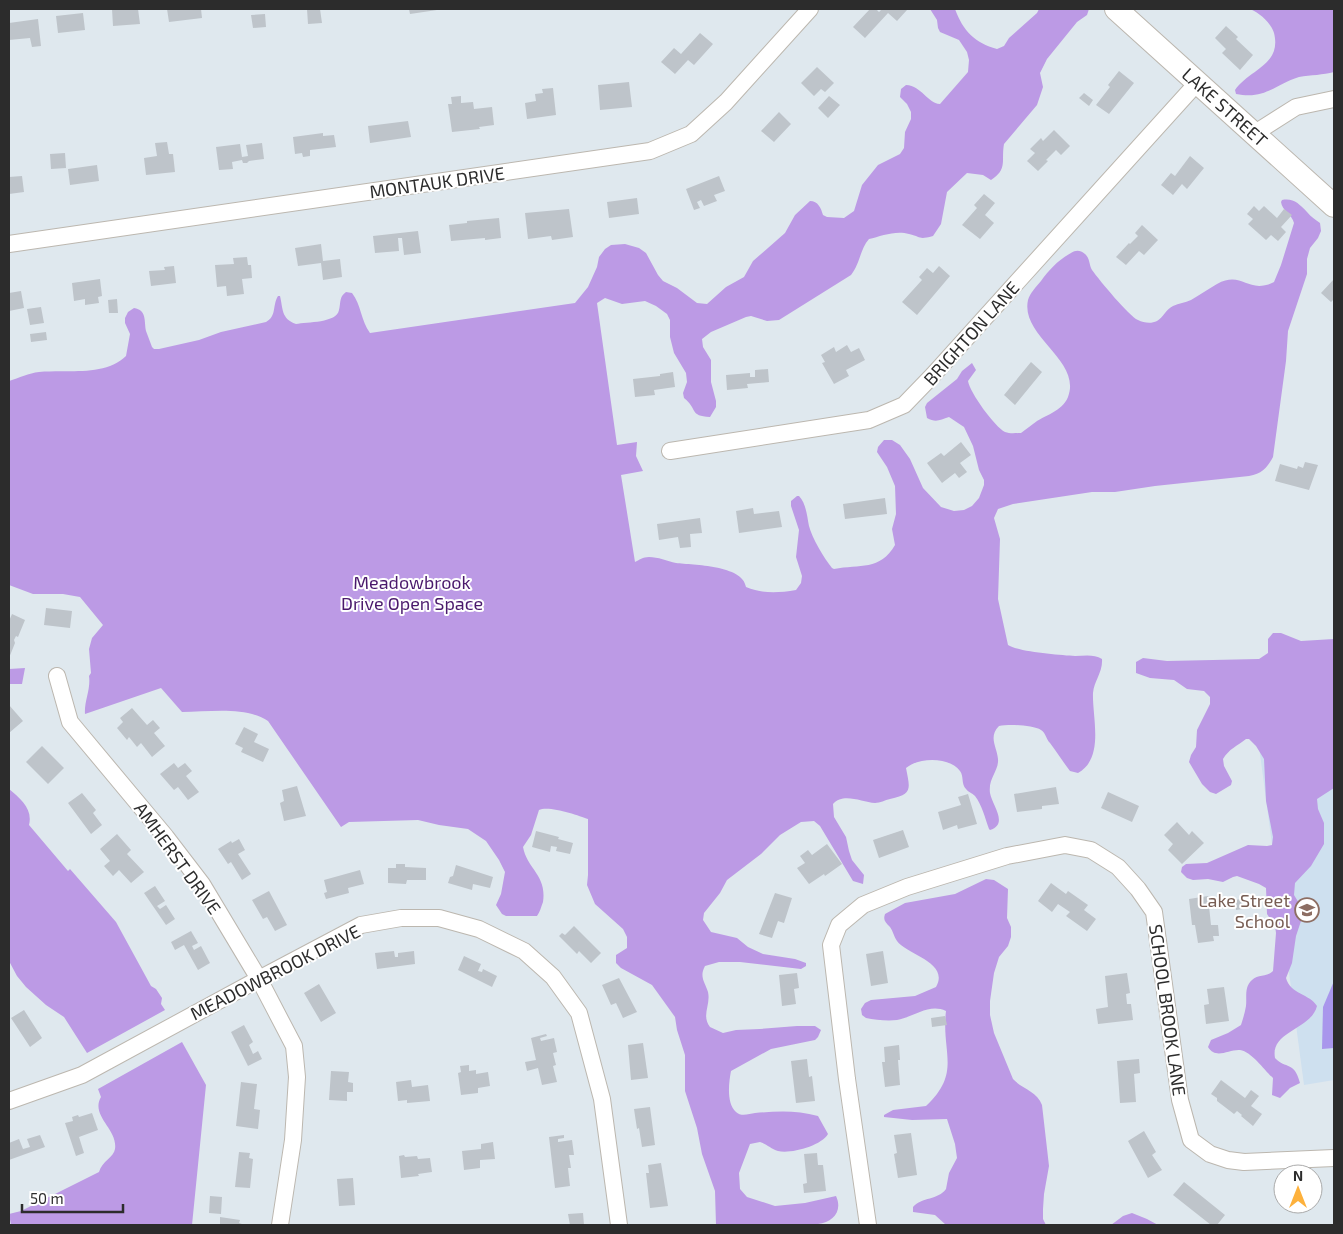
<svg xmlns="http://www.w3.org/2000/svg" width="1343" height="1234" viewBox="0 0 1343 1234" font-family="'Exo 2',sans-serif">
  <rect width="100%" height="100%" fill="#dfe8ee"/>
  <path fill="#cee0ef" d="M1334,735V1080L1304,1085L1258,739Z"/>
  <path fill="#bc9ae5" d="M930,9H955C963,31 975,43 997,49L1004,46L1009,38L1037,13L1039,9H1089L1087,15L1077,22L1047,59L1040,73L1043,87L1037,105L1004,144C1001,161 1008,169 991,180L983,175L967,173L947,192L941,224L933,236C918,240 922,237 909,234C896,230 881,236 869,239C860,249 860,264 851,275L779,320L767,321L751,316L746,317L711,332L702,339L703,347L711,360V382L716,401V407L710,417C689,416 698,409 684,398L683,393L687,382L686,373L674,353L670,337V320L667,314L656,306L645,301L622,304L605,298L597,303L617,445L637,442L636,456L643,471L621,475L635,562C639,560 643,557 649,557C658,557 667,561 676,563C693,565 743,565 746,587C763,594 778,593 796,590L801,583L802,576L796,557L799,530L791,506V501L797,496H799C806,503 807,516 809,526C812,538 824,558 832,568L834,569C860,564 880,571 895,545L892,529L896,514L895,486L887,467L877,452L878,447L884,440H892L900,445L910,459L923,488L941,507L954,511L964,510L972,506L979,498L984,485V480L979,470L973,446L964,427L949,417C940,420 936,423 927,418L925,407L927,403L957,379L962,371L972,363L976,370L968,381C970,393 995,427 1005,432C1010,434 1016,433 1021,433C1025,430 1029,427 1033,424C1044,415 1062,412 1068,397C1082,360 1020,337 1028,300C1030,293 1036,287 1041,281C1049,270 1058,260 1071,253C1076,250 1080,250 1085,254C1090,258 1089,265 1092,270C1100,281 1129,316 1138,320C1144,323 1151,324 1157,321C1163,318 1166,309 1173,306C1179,303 1185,303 1191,300C1200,295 1208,289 1217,284C1243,270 1247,295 1274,282L1281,265L1294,223C1292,214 1282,211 1281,202L1282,200C1294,198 1299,204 1307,212C1311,217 1316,220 1320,223L1321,231L1318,238L1310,248L1307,259V274L1288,331L1286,361L1273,457C1267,468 1262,474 1249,476L1155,486L1115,492H1092L1013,504L998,509L994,518L1000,539L998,599L1008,645C1019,652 1060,655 1075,656C1084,656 1094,654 1102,659C1103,672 1094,681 1093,693C1092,717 1105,758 1078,773L1070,771C1063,762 1057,752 1050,743C1046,739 1046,733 1041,730C1033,725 1009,724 999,726C988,737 997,747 998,759C999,771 988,778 990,793C992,805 1009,824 990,830L989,829C985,818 982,805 975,796C972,793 968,792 966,789C961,784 964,776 960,771C950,757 919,757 906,768C910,789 913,794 890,799C885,800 880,803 875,803C862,802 843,792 833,804L834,817L846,837L849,851L852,860L864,875L863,884L853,881L820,826L814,821L801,822L780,835L761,854L727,880L720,893L704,913L703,920L711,932L737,938L748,947L763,954L795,959L806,963V966L801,969L740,962H719L705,966C699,977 705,982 708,992C711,1005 701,1015 710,1027L723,1033L736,1030L760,1029L797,1026H815L821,1030L818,1037L815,1040L771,1049L731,1071C729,1082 726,1103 736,1112C741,1117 749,1114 755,1113C777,1111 797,1110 818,1116L828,1134C821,1146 791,1154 778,1151C771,1149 767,1144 760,1142L750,1144L739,1173L740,1189L747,1197L775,1206L805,1203L836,1196C843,1211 833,1222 818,1224L716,1225L715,1191L702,1154L697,1128L685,1091V1055L677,1030L675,1017L652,985L621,968L616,963V955L627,948V937L623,929L595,904L587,885L588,875V819C578,815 548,805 539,810L531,835L523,847C527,869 547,875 543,902C541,907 540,912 537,916H506L502,914L496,905L501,894L505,872L499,860L486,841L468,829L439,825L418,820L349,822L341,827L268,721C246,706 209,712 182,712L161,688L85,714C84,701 91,689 89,676L91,673L89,649L92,638L103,625L80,597L63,594H33L9,585V381C19,378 29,373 39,372C67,369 105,377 126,356L130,334L125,323V318L128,312L134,308C147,310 144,321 146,331C148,336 150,342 152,347L154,349H159L199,340L221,332L266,322C277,316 272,306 278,296H280C283,308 281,319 296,324C307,322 337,323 339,310C341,302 339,297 346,292L352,293C361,304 361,321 370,333L575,303L588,287L597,267L599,257L605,249L611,245L625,244L639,248L646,253L658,275L663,281L677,288L697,303L707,304L726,287L744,277L753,261L785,233L795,215L810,201C818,201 821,208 823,215L827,217L844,218L854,211L862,185L878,165L900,154L904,148L905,132L911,119V112L907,104L900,97L901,89L906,85C922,86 927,103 940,104L968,72L969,60L967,52L959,40L940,32L938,28L937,20Z
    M1250,9H1334V72C1323,75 1311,75 1299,77C1275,84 1266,100 1236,94L1235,90C1250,69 1282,65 1274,33C1271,23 1260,13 1250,9Z
    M1273,633H1281L1301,641L1334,639V788L1317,799L1318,809L1324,823V844L1311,866L1295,883L1294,895L1302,908L1303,915L1296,936L1292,963L1286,978C1290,994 1310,994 1317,1006C1311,1030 1270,1031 1275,1058C1286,1070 1294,1060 1300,1083L1290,1088L1280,1098L1272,1095L1273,1078C1264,1070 1252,1052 1240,1050C1229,1049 1216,1060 1208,1047L1211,1040L1228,1033L1241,1025C1243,1019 1245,1012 1246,1006C1247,997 1244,987 1252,980C1258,974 1267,977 1273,971L1276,933L1275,926L1267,914L1266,888L1259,884L1237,876L1233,877L1223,882L1208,879L1193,880L1187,878L1181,872L1182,867L1186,864L1207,863L1248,845L1267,846L1272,845L1273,837L1266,801L1264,759L1256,746L1249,739H1246C1237,746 1229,749 1223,759L1224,766L1232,781L1231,785L1216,794L1210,792L1202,784L1189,762L1191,755L1196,747L1197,730L1210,704V697L1204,691L1187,689L1174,680L1150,678L1136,673V662L1143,658L1167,661L1259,659L1268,653V639Z
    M25,668L22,684H9V669Z
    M9,789C21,799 33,809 29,825L68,871L70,869L116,922L151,986L156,989L162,998L161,1004L165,1010L87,1053L64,1017L46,1005L26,987L17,976L9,961Z
    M986,879L994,880L1008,889L1007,918L1011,927V937L1008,946L999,957L994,973L990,1001V1015L994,1033L1013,1079C1022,1089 1037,1091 1042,1105L1049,1166L1044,1194L1043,1209V1219L1046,1225H946L935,1215L913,1212V1207C922,1197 938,1200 946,1189L949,1173L957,1158L955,1144L947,1119L912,1120L884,1117V1115L893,1110L926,1106C962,1072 941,1053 946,1011C929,1003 914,1017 897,1020C888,1021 875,1020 866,1018L862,1015L861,1009L865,1003L871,1000L915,996L936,987C950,962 907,955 897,941C894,937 893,931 890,927C885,922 883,920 885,914L905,903L955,894Z
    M182,1042L206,1085L192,1225H11L9,1214L21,1211L99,1172C102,1161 114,1157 115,1149C118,1129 90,1116 101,1097L98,1089Z
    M1132,1213L1147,1219L1158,1225H1111L1123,1216Z"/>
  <path fill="#a996ec" d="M1334,981V1048L1322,1049L1323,1007Z"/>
  <path fill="#bec4ca" d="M112,9H138L140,24L113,26Z
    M167,9H201L202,18L169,22Z
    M307,9H320L322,23L308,24Z
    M409,9H437V10L410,14Z
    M870,9H876L879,12L882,9H905L907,10L897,21L888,13L865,38L853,27Z
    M83,13L85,30L58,33L56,16Z
    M265,14L266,27L253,28L251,15Z
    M38,19L41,46L32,47L30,38L9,40V23Z
    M1226,26L1238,37L1236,39L1253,55L1240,70L1222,53L1226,49L1215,38Z
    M700,33L713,44L694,65L688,60L675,74L661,62L674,48L681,54Z
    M817,67L834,83L825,92L821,89L814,96L801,83Z
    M1119,71L1134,83L1109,114L1096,105L1110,87L1108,85Z
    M629,82L632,107L600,110L598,85Z
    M553,88L556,115L527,119L525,103L536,101L535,94L543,93L542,89Z
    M1084,93L1093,100L1089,106L1079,98Z
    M461,96V103L473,102L474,109L492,107L494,125L479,127L480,129L452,132L448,104H452L451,97Z
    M829,96L840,105L828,118L818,108Z
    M779,112L791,124L774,142L761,131Z
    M408,121L411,137L370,143L368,126Z
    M1054,130L1070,146L1061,155L1056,150L1046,160L1048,161L1038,171L1027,161L1035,153L1030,149L1041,138L1043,141Z
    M323,133V136L334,135L336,147L310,150V156L303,157L302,153L295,154L293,137Z
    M167,142L169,154H173L175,172L146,175L144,158L157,156L155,143Z
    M262,143L264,159L249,161L247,163H243L242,160L232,162L233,169L219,170L216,147L240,144L242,157L248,156L246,145Z
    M65,153L66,168L51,169L50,154Z
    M1190,156L1204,168L1187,189L1182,184L1173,195L1161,185L1171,173L1175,176Z
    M97,165L99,181L70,185L68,169Z
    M22,176L24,192L9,194V177Z
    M719,176L725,191L714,195L717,201L704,206L701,200L697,202L700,208L694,210L686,189Z
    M984,194L995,203L985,215L994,223L980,239L962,225L977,208L974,205Z
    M637,198L639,214L609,218L607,202Z
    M1254,206L1259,211L1264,206L1277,218L1284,209L1292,215L1281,227L1286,232L1278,241L1271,235L1266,240L1248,224L1253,219L1247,214Z
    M569,209L573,237L552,240L551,236L528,239L525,213Z
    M499,218L501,238L485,240V238L451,241L449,225L467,223V221Z
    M1142,225L1158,240L1144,255L1139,251L1126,265L1116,257L1129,243L1130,244L1138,236L1135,233Z
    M418,231L421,253L404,255L402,238H398L399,251L375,253L373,236Z
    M321,244L323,261L340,259L342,277L323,280L321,263L298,266L295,248Z
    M247,257L248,265H251L252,278L242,279L244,294L227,296L226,286L217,287L215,265L234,264L233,258Z
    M174,266L176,283L151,286L149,271L165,270L164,267Z
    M939,266L950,276L917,315L902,302L922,280L919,277L927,268L933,273Z
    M100,279L102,296L98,297L99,303L85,305V299L74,301L72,283Z
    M1334,279V299L1331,302L1321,293Z
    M21,291L24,308L9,311V293Z
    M117,299L118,313H109L108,300Z
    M41,307L44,323L30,325L27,309Z
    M46,332L47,340L31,342L30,334Z
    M847,345L851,352L859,348L865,360L846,370L849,376L834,384L822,363L825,362L821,355L834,347L836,352Z
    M1031,362L1042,372L1015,405L1004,395Z
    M768,369L769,382L747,384L748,388L727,390L726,375L750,373V377H755V370Z
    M673,372L675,387L654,390L655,395L635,397L633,379L660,376V374Z
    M961,442L971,455L960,463L967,472L959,478L955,473L942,483L927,463L941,453L944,456Z
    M1305,462L1318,465L1309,490L1275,481L1280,464L1297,469L1298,466L1303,468Z
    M885,498L887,514L845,519L843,504Z
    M753,508L754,514L779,511L782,527L739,533L736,511Z
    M700,518L702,533L690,534L691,547L680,548L678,537L659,540L657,524Z
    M46,608L72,611L70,628L44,625Z
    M12,614L25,620L18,637L16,636L14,640L15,643L9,658V621Z
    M9,705L23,721L9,733Z
    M132,708L147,725L153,720L160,728L154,733L165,746L152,757L141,743L137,747L129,737L127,740L117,728L123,722L120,718Z
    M244,727L258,734L254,742L269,749L263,762L241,752L243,748L235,744Z
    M42,746L64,768L48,784L26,762Z
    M174,763L178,768L185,763L192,771L186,776L199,792L188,800L178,787L174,790L160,774Z
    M297,786L306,816L284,821L280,803L284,801L282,790Z
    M1056,787L1059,804L1042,806V809L1017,812L1014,794Z
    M1108,792L1139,806L1132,822L1101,808Z
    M82,793L96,810L93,813L102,825L91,834L68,803Z
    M968,794L977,824L958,829L957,825L943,830L938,812L961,805L958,797Z
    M1177,822L1189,835L1192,831L1204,843L1182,864L1168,850L1173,844L1164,835Z
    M903,830L909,847L879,858L873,840Z
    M536,831L559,837L558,839L573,843L570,854L556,851L557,847L551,846L550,852L532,847Z
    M117,834L131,850L127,854L144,872L131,883L119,870L113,876L104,866L110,861L100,849Z
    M239,839L245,850L238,854L251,874L242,880L231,862L228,864L218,849L231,841L232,843Z
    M827,844L842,864L825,876L824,874L809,884L797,868L805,863L800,856L808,850L812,855Z
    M396,864H405V867L426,868V880H407L406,884L388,883V868H396Z
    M456,865L493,877L490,888L473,884L472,890L448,883L450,877L453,876Z
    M360,870L364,884L348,888L349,893L326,899L324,893L327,892L324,880Z
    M1051,883L1066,894L1068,891L1088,905L1084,910L1096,919L1087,931L1066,916L1070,912L1058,904L1052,912L1038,901Z
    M155,886L165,901L157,906L160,909L166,905L175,919L166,925L144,893Z
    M269,891L287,925L275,931L267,917L263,919L252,900Z
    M775,893L792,898L784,923L778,921L772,938L759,934Z
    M1208,896L1215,897L1216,905L1209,906L1211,925H1218L1219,936H1213L1214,941L1198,943L1195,925H1192L1189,899Z
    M1241,899L1243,909L1236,910L1235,900Z
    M574,926L601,953L591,963L579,951L577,954L559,936L562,933L565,935Z
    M191,931L198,943L192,946L194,950L201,946L210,963L198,970L184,945L175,950L171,942Z
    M394,951L395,957H398V953L414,951L415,964L377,969L375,953Z
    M883,951L888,983L871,986L866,954Z
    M464,956L481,964L478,971L482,972L483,969L497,976L492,987L458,970Z
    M797,973L799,988L794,989L796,1004L782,1006L779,975Z
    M1127,973L1130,993L1126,994L1127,1004H1131L1133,1020L1098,1024L1096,1009L1108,1007L1105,976Z
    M619,978L637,1012L623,1018L616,1003L611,1005L602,985Z
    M319,984L336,1013L321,1022L304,993Z
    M1224,987L1229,1021L1206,1024L1204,1005L1209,1004L1207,989Z
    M24,1010L42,1038L30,1047L11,1018Z
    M945,1016L947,1025L932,1027L931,1018Z
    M244,1025L253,1042L249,1045L253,1054L258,1051L262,1059L248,1066L231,1032Z
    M546,1034L547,1036L540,1038L541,1041L554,1038L557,1052L553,1053L556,1065L553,1066L557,1082L542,1085L538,1068L527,1071L525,1062L536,1060L531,1038Z
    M643,1043L648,1078L631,1080L628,1045Z
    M899,1045L900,1060H898L900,1085L885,1087L882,1062H885L884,1047Z
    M807,1059L809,1077L812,1076L815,1101L796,1103L791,1061Z
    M1139,1059L1140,1073L1134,1074L1136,1102L1120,1103L1117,1061Z
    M469,1065V1071L476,1070V1074L488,1072L490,1086L478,1088V1093L461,1095L458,1073L461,1072L460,1066Z
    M331,1071L349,1072L348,1082L353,1083V1092H347V1101L329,1100Z
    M411,1080L412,1087L428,1085L430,1101L407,1103V1100L398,1101L396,1082Z
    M1221,1080L1245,1098L1251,1090L1259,1096L1251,1106L1262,1114L1253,1126L1241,1116L1242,1115L1237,1111L1234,1114L1217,1101V1098L1211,1094Z
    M241,1082L257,1084L254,1109L260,1110L258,1129L236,1126Z
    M650,1107L655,1145L642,1147L639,1128L637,1129L634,1109Z
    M92,1113L98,1130L79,1137L84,1153L76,1156L65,1123L73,1121L72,1117L78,1115L79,1117Z
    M1144,1131L1156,1152L1152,1155L1162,1170L1148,1178L1128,1141Z
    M911,1133L917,1175L898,1178L894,1154L897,1153L894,1135Z
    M40,1135L45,1147L9,1160V1143L19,1139L23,1149L30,1147L27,1139Z
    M564,1135V1138L558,1139V1142L572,1140L574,1155H569L571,1168H568L570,1186L555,1188L549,1137Z
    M493,1142L495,1159L480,1160V1168L464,1170L462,1151L481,1149V1144Z
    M239,1152L250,1153L249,1158L253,1159L250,1188L235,1187Z
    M817,1153L818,1165H823L826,1191L804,1193L803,1184L807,1183L804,1154Z
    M404,1155L405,1157L417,1156L418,1159L430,1158L432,1172L418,1174L419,1176L401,1178L399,1156Z
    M661,1163L668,1206L650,1208L646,1173H649L648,1165Z
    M353,1178L355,1205L339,1206L337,1179Z
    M1184,1182L1225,1215L1217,1225H1211L1173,1195Z
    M210,1196L222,1197L221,1214L209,1213Z
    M583,1213L584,1225H570L568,1214Z
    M220,1217L240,1220L239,1223L242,1224V1225H220Z"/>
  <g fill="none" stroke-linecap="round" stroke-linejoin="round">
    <g stroke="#bcb7af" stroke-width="18">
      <path id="street" d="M1255,133L1296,107L1334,99
        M9,244L650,151L691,134L726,102L810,9
        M670,451L869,420L904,405L933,375L1197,83
        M57,676L70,722L166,837L202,884L259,979L294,1046L297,1077L293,1140L280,1225
        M9,1101L82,1075L259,979L361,925L401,918H439L479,929L524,951L553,977L579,1013L602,1099L619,1225
        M868,1225L847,1079L831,945L839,925L863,905L907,887L1007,856L1065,845L1091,850L1118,867L1138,889L1154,912L1180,1100L1191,1140L1210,1154L1228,1160L1244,1162L1334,1158"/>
    </g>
    <g stroke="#bcb7af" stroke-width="24">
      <path id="secondary" d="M1116,9L1334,206"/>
    </g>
    <use href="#street" stroke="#fff" stroke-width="16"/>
    <use href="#secondary" stroke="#fff" stroke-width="22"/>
  </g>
  <defs>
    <g id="school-ring" transform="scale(1.25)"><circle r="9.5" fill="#fff" stroke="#8d6e63" stroke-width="1.5"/><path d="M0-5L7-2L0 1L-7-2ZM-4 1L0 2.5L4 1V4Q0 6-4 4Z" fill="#8d6e63"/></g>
  </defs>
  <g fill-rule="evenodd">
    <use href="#school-ring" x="1307" y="910"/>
  </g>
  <g text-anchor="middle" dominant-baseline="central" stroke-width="4" stroke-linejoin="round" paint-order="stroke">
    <g font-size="18" fill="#2c2c2c" stroke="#fff">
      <text transform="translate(1225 107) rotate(42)">LAKE STREET</text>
      <text transform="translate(437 182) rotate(-8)">MONTAUK DRIVE</text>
      <text transform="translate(971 333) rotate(-48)">BRIGHTON LANE</text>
      <text transform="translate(178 858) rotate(54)">AMHERST DRIVE</text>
      <text transform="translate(275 972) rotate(-27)">MEADOWBROOK DRIVE</text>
      <text transform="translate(1168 1010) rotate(82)">SCHOOL BROOK LANE</text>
    </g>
    <g font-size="18" fill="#4a196c" stroke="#fff">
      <text x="412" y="582">Meadowbrook<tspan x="412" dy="21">Drive Open Space</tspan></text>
    </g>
    <g font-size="18" fill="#785e54" stroke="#fff" text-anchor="end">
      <text x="1290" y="900">Lake Street<tspan x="1290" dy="21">School</tspan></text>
    </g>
  </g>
  <rect width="1343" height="1234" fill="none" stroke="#2c2c2c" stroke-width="20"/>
  <g transform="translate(1298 1189)"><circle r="24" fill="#ffffff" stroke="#ababab"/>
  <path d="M0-4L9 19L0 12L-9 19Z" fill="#fdb13c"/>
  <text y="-8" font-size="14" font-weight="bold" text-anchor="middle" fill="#2c2c2c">N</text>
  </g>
  <path d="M22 1204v8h101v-8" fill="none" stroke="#2c2c2c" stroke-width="2.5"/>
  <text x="30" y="1204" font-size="15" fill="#2c2c2c" stroke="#ffffff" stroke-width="4" paint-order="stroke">50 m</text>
</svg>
